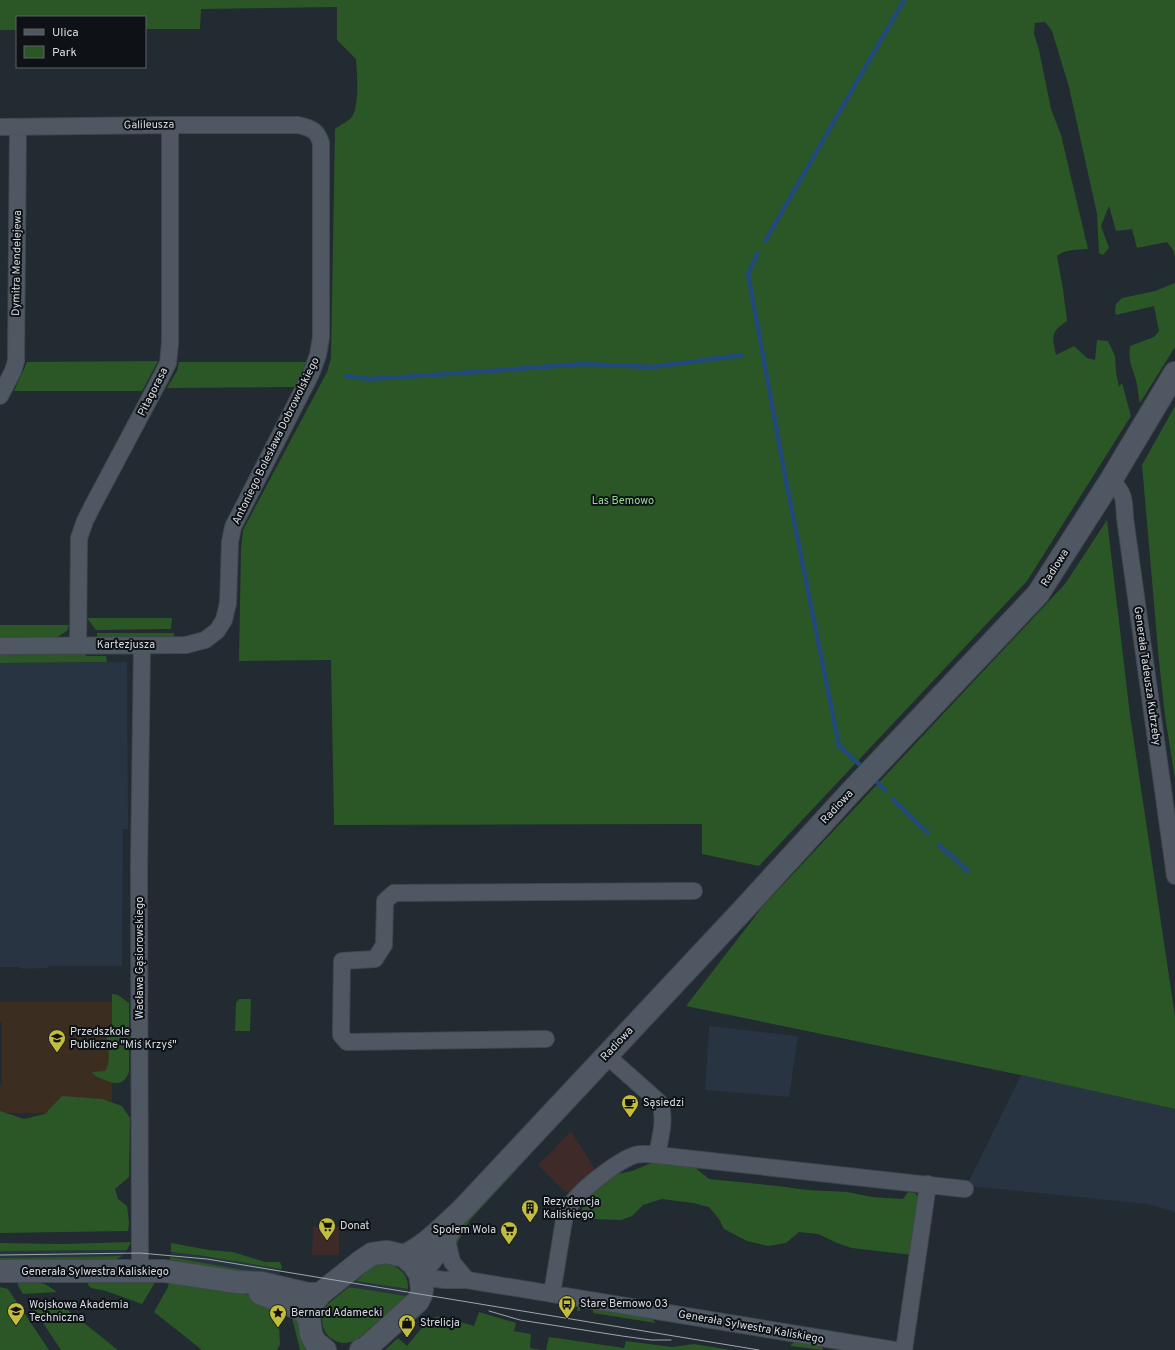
<svg xmlns="http://www.w3.org/2000/svg" width="1175" height="1350" viewBox="0 0 1175 1350" font-family="Overpass,sans-serif">
  <rect width="100%" height="100%" fill="#222a32"/>
  <path fill="#3e2a28" d="M571,1131L597,1172L569,1193L563,1190L538,1165Z
    M313,1226L339,1227V1255H312Z"/>
  <path fill="#283441" d="M127,662L128,829H123L122,966H49L47,968L23,969L18,967H0V663Z
    M709,1026L798,1036L789,1097L705,1090Z
    M1021,1075L1175,1109V1212L1147,1204L968,1186V1183Z
    M127,1250L122,1256L0,1258V1251Z
    M171,1252L204,1256L281,1269L279,1276L170,1257Z
    M356,1281L408,1289L406,1296L349,1287Z"/>
  <path fill="#3c2d21" d="M0,1002H112V1113H0V1085H2V1022H0Z"/>
  <path fill="#2b5726" d="M0,0H1175V257L1173,250L1167,242L1137,248L1132,229L1116,231L1109,206L1101,226L1109,248L1103,255L1099,253L1097,214L1069,87L1052,31L1045,22L1035,23L1034,34L1039,50L1051,109L1061,135L1088,249C1078,250 1065,249 1057,256L1063,289L1067,321C1050,332 1052,337 1056,355L1074,346L1087,358L1095,360L1097,340L1108,341L1115,356L1116,372L1119,387L1122,383L1131,416L1027,581L759,866L702,854V824L334,825L331,660L239,661L241,549L243,530L327,372L331,358L335,129C340,125 347,122 351,118C360,108 357,72 356,59L337,40V7L201,9L200,29H145V17H17V30H0Z
    M1175,283V347L1140,403C1138,395 1138,388 1136,380C1132,367 1128,361 1130,346L1154,337L1159,331L1154,306L1116,315L1115,311L1116,304L1122,298L1155,291Z
    M158,361L142,391H14L27,362Z
    M179,362H306L296,387L167,388L177,371Z
    M1175,406V779L1165,716L1159,661L1142,465Z
    M1107,520L1130,715L1175,1016V1109L1021,1075L686,1006L763,906L1065,584Z
    M87,618H172L171,629L96,630Z
    M0,625H69L67,631L56,638H0Z
    M97,633H174V639L97,638Z
    M0,652H85L86,656H106L107,662L0,663Z
    M112,994L118,995L129,1003V1072C123,1087 114,1084 102,1079C98,1077 94,1076 92,1072L105,1071C111,1064 109,1042 105,1034L108,1030L112,1028Z
    M239,999H251L250,1031H235L236,1003Z
    M62,1096L102,1099L122,1106L130,1118L129,1177L115,1189L118,1199L127,1206L129,1223L128,1231L0,1233V1111L24,1119L45,1114Z
    M654,1162H688L709,1179L778,1186L807,1190L847,1192L872,1197L903,1199L908,1192L915,1193L921,1202L912,1255L852,1248L837,1243L818,1234L799,1232L786,1243L768,1246L747,1241L724,1229L719,1219L709,1207L693,1203L662,1199L643,1205L632,1216L621,1220L590,1219L582,1213V1208L599,1184L609,1176L632,1171Z
    M514,1168H518L470,1220L456,1245L454,1242L456,1234L463,1223Z
    M131,1242L127,1250L0,1251V1243L63,1244Z
    M171,1243L209,1250L233,1252L265,1262H280L282,1267L281,1269L204,1256L171,1252Z
    M122,1256L112,1262L2,1263L0,1258Z
    M170,1257L279,1276L276,1279L170,1262Z
    M386,1263C399,1266 409,1275 408,1289L356,1281C365,1273 373,1264 386,1263Z
    M29,1281L45,1284L57,1292L23,1294L18,1286V1282Z
    M156,1281L142,1304L106,1291L91,1288L88,1285L89,1282Z
    M169,1281L239,1292L260,1299L278,1307L280,1344L277,1350H202L154,1312L168,1287Z
    M0,1287L8,1289L49,1350H0Z
    M349,1287L406,1296L401,1303C390,1311 380,1320 370,1328C365,1332 361,1337 355,1340C343,1347 328,1341 323,1327C321,1320 323,1310 328,1304Z
    M47,1301H54L64,1307L118,1350H61L29,1302Z
    M578,1305L650,1317L656,1323L593,1313V1310L580,1308V1311H577Z
    M479,1312L516,1323L514,1331L531,1334L530,1348L541,1350H385L398,1338L407,1346L429,1319L440,1316L474,1326Z
    M292,1317H300L306,1347L305,1350H300Z
    M549,1337L624,1348L626,1341L672,1347L694,1344L731,1350H546Z
    M795,1341L821,1345L823,1350L790,1346Z"/>
  <g fill="none" stroke-linecap="round" stroke-linejoin="round">
    <path stroke="#22497b" stroke-width="4.5" d="M765,241L904,0
      M757,254L748,274L786,481L839,746L859,764
      M346,376L369,379L419,376L584,364L652,367L742,355
      M878,783L885,790
      M893,799L928,833
      M939,845L968,871"/>
    <g stroke="#40474e" stroke-width="18">
      <path id="street" d="M0,127L170,125H298C311,128 317,130 321,143V337L318,355L311,374L233,527L230,542L228,603L224,620L217,631L205,640L186,645L0,646
        M0,396L13,371L16,361L18,127
        M1111,480C1125,494 1124,499 1125,518L1175,876
        M78,646L79,538L85,521L93,505L160,379L168,363L170,343V125
        M546,1039L347,1042L341,1035L342,961L375,959L384,945L385,901L394,893L694,891
        M657,1155L965,1189
        M446,1236L452,1262L467,1280
        M140,1270L139,869L142,645
        M420,1277L445,1280H467L894,1350
        M552,1294L564,1220C565,1217 566,1212 568,1209C577,1192 617,1161 635,1155C642,1153 650,1154 657,1155C660,1138 666,1120 660,1103L606,1055
        M904,1350L928,1184"/>
    </g>
    <g stroke="#40474e" stroke-width="24">
      <path id="secondary" d="M404,1256C426,1246 443,1227 461,1211L742,911L848,795L1038,594L1111,480L1175,373
        M0,1271H164L237,1282L261,1283L308,1294H320
        M420,1274L435,1254L449,1231
        M260,1293L300,1309L305,1313L309,1319
        M325,1350L315,1342L311,1334L309,1319L311,1310L314,1302L320,1294L360,1262L372,1254L387,1252L404,1256L413,1264L420,1274L422,1289L421,1295L418,1301L366,1348L361,1350"/>
    </g>
    <use href="#street" stroke="#4f5862" stroke-width="16"/>
    <use href="#secondary" stroke="#4f5862" stroke-width="22"/>
    <path stroke="#a0a6ac" stroke-width="1" d="M0,1255L140,1253L207,1259L759,1350
      M489,1311L520,1320L622,1336L651,1340H671"/>
  </g>
  <defs>
    <g id="school-pin" transform="scale(0.9)"><path d="M0 17L-7.5 6A9.5 9.5 0 1 1 7.5 6Z" fill="#c2bd3f" stroke="#0e1216"/><path d="M0-5L7-2L0 1L-7-2ZM-4 1L0 2.5L4 1V4Q0 6-4 4Z" fill="#111"/></g>
    <g id="cafe-pin" transform="scale(0.9)"><path d="M0 17L-7.5 6A9.5 9.5 0 1 1 7.5 6Z" fill="#c2bd3f" stroke="#0e1216"/><path d="M-5.5-4.5H6V0H3Q3 3.5 0 3.5H-2.5Q-5.5 3.5-5.5 0ZM3-3.2v2h1.7v-2ZM-6 4.5H4V6H-6Z" fill="#111"/></g>
    <g id="building-pin" transform="scale(0.9)"><path d="M0 17L-7.5 6A9.5 9.5 0 1 1 7.5 6Z" fill="#c2bd3f" stroke="#0e1216"/><path d="M-4-6H4V6H1V3H-1V6H-4ZM-2.5-4.3h1.7v1.8h-1.7ZM.8-4.3h1.7v1.8H.8ZM-2.5-1h1.7V.8h-1.7ZM.8-1h1.7V.8H.8Z" fill="#111"/></g>
    <g id="supermarket-pin" transform="scale(0.9)"><path d="M0 17L-7.5 6A9.5 9.5 0 1 1 7.5 6Z" fill="#c2bd3f" stroke="#0e1216"/><path d="M-6-5.5h2.5l.6 2H6L4.5 2H-2.5L-4.4-4H-6ZM-1.5 3.2a1.3 1.3 0 1 0 .1 0ZM3 3.2a1.3 1.3 0 1 0 .1 0Z" fill="#111"/></g>
    <g id="bus-pin" transform="scale(0.9)"><path d="M0 17L-7.5 6A9.5 9.5 0 1 1 7.5 6Z" fill="#c2bd3f" stroke="#0e1216"/><path d="M-5-6H5V4H4V6H2V4H-2V6H-4V4H-5ZM-3.5-4V0h7V-4ZM-3.5 1.2v1.5H-2V1.2ZM2 1.2v1.5H3.5V1.2Z" fill="#111"/></g>
    <g id="university-pin" transform="scale(0.9)"><path d="M0 17L-7.5 6A9.5 9.5 0 1 1 7.5 6Z" fill="#c2bd3f" stroke="#0e1216"/><path d="M0-5L7-2L0 1L-7-2ZM-4 1L0 2.5L4 1V4Q0 6-4 4Z" fill="#111"/></g>
    <g id="sight-pin" transform="scale(0.9)"><path d="M0 17L-7.5 6A9.5 9.5 0 1 1 7.5 6Z" fill="#c2bd3f" stroke="#0e1216"/><path d="M0-6L1.8-2.2L6-1.7L2.9 1.2L3.7 5.4L0 3.3L-3.7 5.4L-2.9 1.2L-6-1.7L-1.8-2.2Z" fill="#111"/></g>
    <g id="shop-pin" transform="scale(0.9)"><path d="M0 17L-7.5 6A9.5 9.5 0 1 1 7.5 6Z" fill="#c2bd3f" stroke="#0e1216"/><path d="M-5-2.5h2.3a2.7 3.5 0 0 1 5.4 0H5L5.5 6h-11ZM-1.5-2.5h3a1.5 2.3 0 0 0-3 0Z" fill="#111"/></g>
  </defs>
  <g fill-rule="evenodd">
    <use href="#school-pin" x="57" y="1038"/>
    <use href="#cafe-pin" x="630" y="1103"/>
    <use href="#building-pin" x="530" y="1208"/>
    <use href="#supermarket-pin" x="327" y="1226"/>
    <use href="#supermarket-pin" x="509" y="1230"/>
    <use href="#bus-pin" x="567" y="1304"/>
    <use href="#university-pin" x="16" y="1311"/>
    <use href="#sight-pin" x="278" y="1313"/>
    <use href="#shop-pin" x="407" y="1323"/>
  </g>
  <g text-anchor="middle" dominant-baseline="central" stroke-width="4" stroke-linejoin="round" paint-order="stroke">
    <g font-size="11" fill="#d7dce1" stroke="#0e1216">
      <text transform="translate(149 125) rotate(-1)">Galileusza</text>
      <text transform="translate(17 263) rotate(-89)">Dymitra Mendelejewa</text>
      <text transform="translate(153 392) rotate(-63)">Pitagorasa</text>
      <text transform="translate(276 441) rotate(-64)">Antoniego Bolesława Dobrowolskiego</text>
      <text transform="translate(1055 568) rotate(-58)">Radiowa</text>
      <text x="126" y="645">Kartezjusza</text>
      <text transform="translate(1147 676) rotate(82)">Generała Tadeusza Kutrzeby</text>
      <text transform="translate(837 807) rotate(-47)">Radiowa</text>
      <text transform="translate(140 958) rotate(-90)">Wacława Gąsiorowskiego</text>
      <text transform="translate(617 1044) rotate(-47)">Radiowa</text>
      <text x="95" y="1272">Generała Sylwestra Kaliskiego</text>
      <text transform="translate(751 1327) rotate(10)">Generała Sylwestra Kaliskiego</text>
    </g>
    <g font-size="11" fill="#95d98d" stroke="#0e1216">
      <text x="623" y="501">Las Bemowo</text>
    </g>
    <g font-size="11" fill="#d7dce1" stroke="#0e1216" text-anchor="start">
      <text x="70" y="1032">Przedszkole<tspan x="70" dy="13">Publiczne "Miś Krzyś"</tspan></text>
      <text x="643" y="1103">Sąsiedzi</text>
      <text x="543" y="1202">Rezydencja<tspan x="543" dy="13">Kaliskiego</tspan></text>
      <text x="340" y="1226">Donat</text>
      <text x="496" y="1230" text-anchor="end">Społem Wola</text>
      <text x="580" y="1304">Stare Bemowo 03</text>
      <text x="29" y="1305">Wojskowa Akademia<tspan x="29" dy="13">Techniczna</tspan></text>
      <text x="291" y="1313">Bernard Adamecki</text>
      <text x="420" y="1323">Strelicja</text>
    </g>
  </g>
  <rect x="16" y="16" width="130" height="52" fill="#0e1216" stroke="#5e6367"/>
  <rect x="24" y="29" width="20" height="6" fill="#4f5862" stroke="#5e6367"/>
  <text x="52" y="36" font-size="12" fill="#d7dce1">Ulica</text>
  <rect x="24" y="46" width="20" height="12" fill="#2b5726" stroke="#5e6367"/>
  <text x="52" y="56" font-size="12" fill="#d7dce1">Park</text>
</svg>
